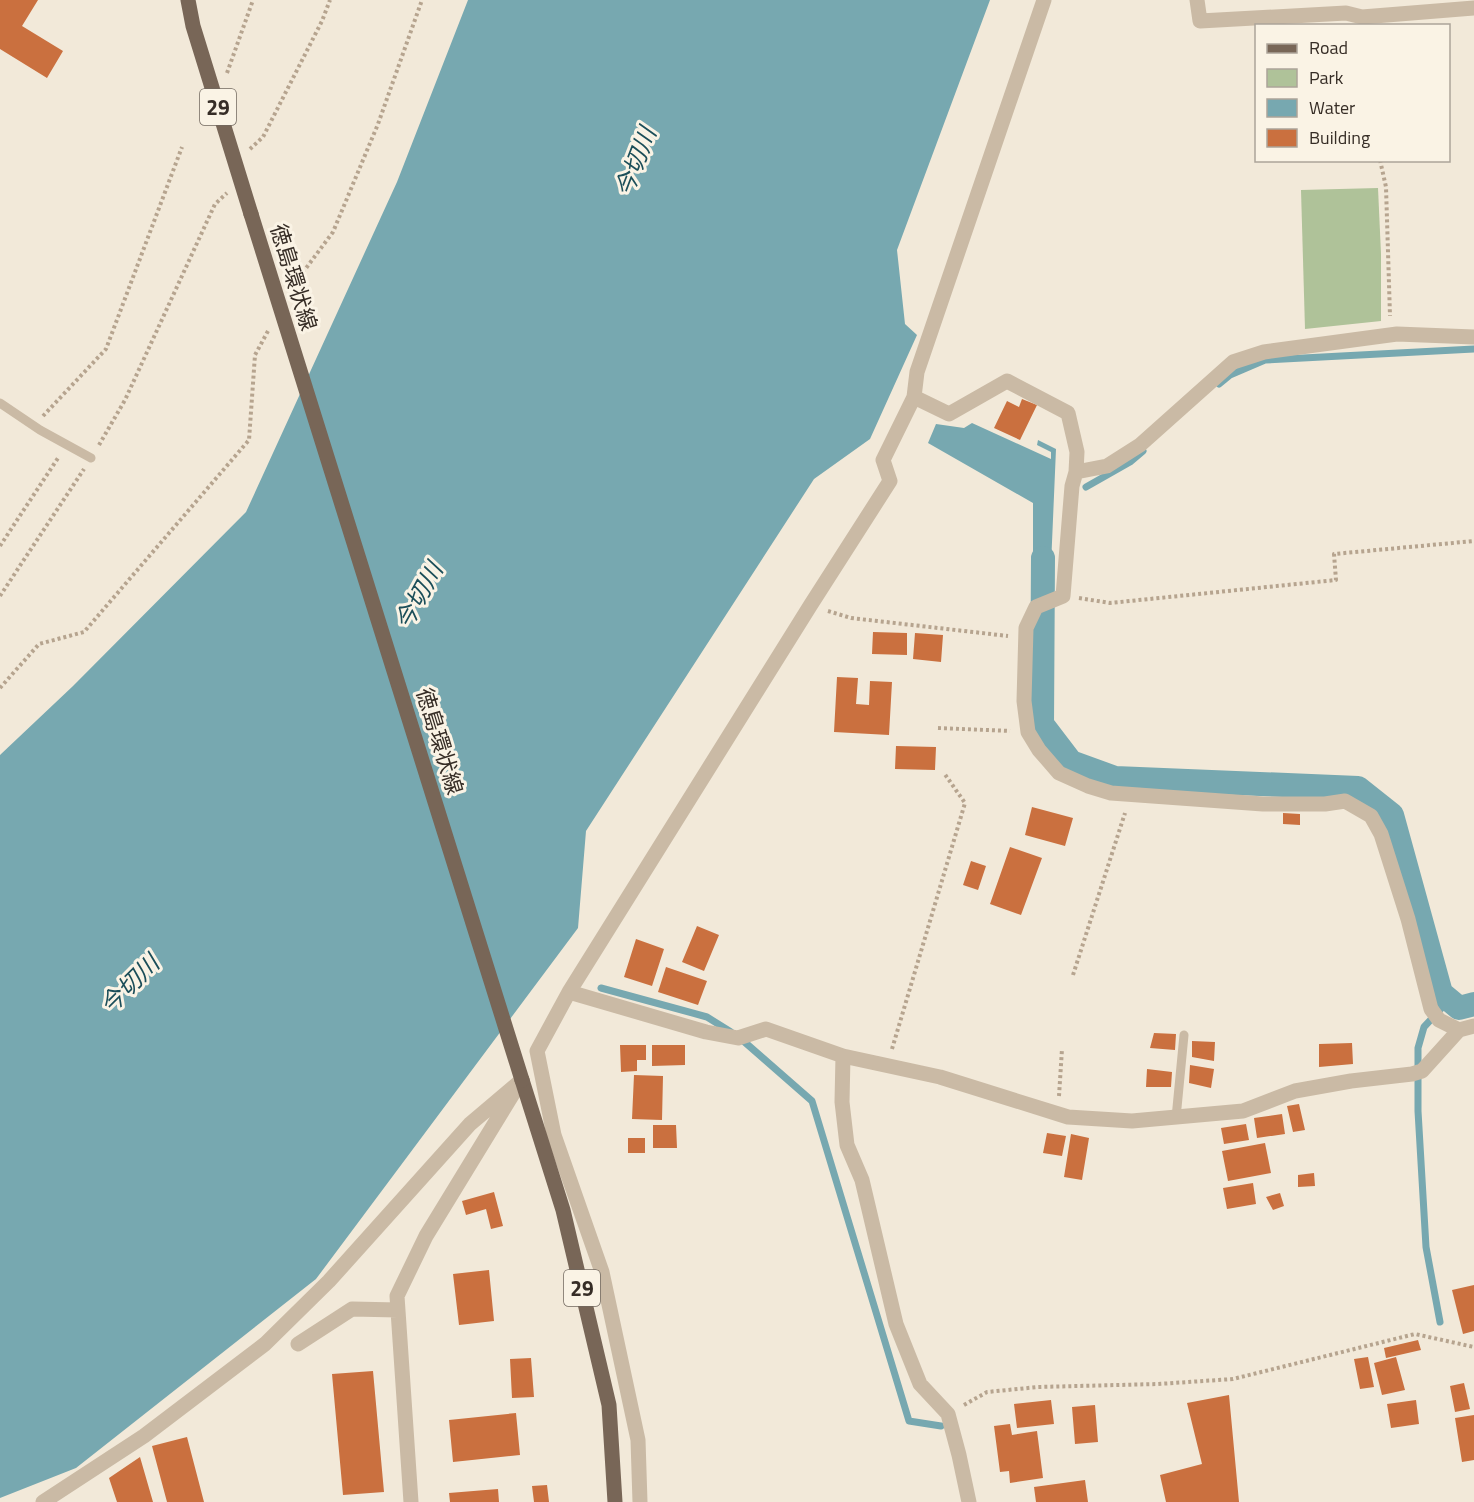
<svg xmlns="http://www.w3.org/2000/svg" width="1474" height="1502" viewBox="0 0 1474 1502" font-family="'Titillium Web','Noto Sans JP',sans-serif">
  <rect width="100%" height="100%" fill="#f2e9d9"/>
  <path fill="#afc299" d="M1378,188L1381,254V321L1305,329L1301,190Z"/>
  <path fill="#77a8b0" d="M468,0H990L897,250L905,324L917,335L870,439L814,479L586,831L578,928L316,1279L76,1468L0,1498V755L73,686L246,512L397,182Z
    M972,423L1051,459V452L1037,445L1038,440L1056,449L1050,589L1033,595V503L928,443L936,424L964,428Z"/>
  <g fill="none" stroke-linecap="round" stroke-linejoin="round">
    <path stroke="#77a8b0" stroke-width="7" d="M1219,384L1230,375L1265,360L1474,349
      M1086,487L1130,462L1143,451
      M601,988L707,1017L731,1032
      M740,1038L812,1101L909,1421L941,1426
      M1440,1322L1426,1247L1418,1111V1048L1424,1027L1449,1000"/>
    <path stroke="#77a8b0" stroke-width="24" d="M1043,558L1042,724L1071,762L1115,778L1358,788L1392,815L1441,993L1459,1008L1474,1004"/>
  </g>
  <path fill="#ca703f" d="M0,0H38L22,26L63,51L47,78L0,49Z
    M1022,399L1037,405L1020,440L994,428L1007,401L1019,407Z
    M873,632L907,633V655L872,654Z
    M915,633L943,635L941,662L913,659Z
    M837,677L858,678L856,704L869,705L870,681L892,682L889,735L834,732Z
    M896,746L936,747L935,770L895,769Z
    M1032,807L1073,818L1065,846L1025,835Z
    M1283,813L1300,814V825L1283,824Z
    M1010,847L1042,858L1021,915L990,904Z
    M971,861L986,866L978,890L963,885Z
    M697,926L719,935L704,971L682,962Z
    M636,939L664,949L652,986L624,977Z
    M666,967L707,981L698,1005L658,992Z
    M1154,1033L1176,1034L1175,1050L1150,1048Z
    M1192,1041L1215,1042L1214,1061L1192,1057Z
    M1352,1043L1353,1064L1319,1067V1044Z
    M620,1045H646V1060H637V1071L621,1072Z
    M652,1045H685V1065L652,1066Z
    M1190,1065L1214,1069L1211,1088L1189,1083Z
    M1147,1069L1172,1072L1171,1087H1146Z
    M634,1075L663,1076L662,1120L632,1119Z
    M1299,1104L1305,1130L1293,1132L1287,1106Z
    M1282,1114L1285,1134L1257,1138L1254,1118Z
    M1246,1124L1249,1140L1224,1144L1221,1128Z
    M653,1125H676L677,1148H653Z
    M1047,1133L1066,1136L1062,1156L1043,1153Z
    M1071,1134L1089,1138L1082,1180L1064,1177Z
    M628,1138H645V1153H628Z
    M1265,1143L1271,1173L1228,1181L1222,1151Z
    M1314,1173L1315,1186L1298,1187V1175Z
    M1253,1183L1256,1204L1227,1209L1223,1188Z
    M494,1192L503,1226L491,1229L486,1209L466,1215L462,1201Z
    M1280,1193L1284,1206L1273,1210L1266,1197Z
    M489,1270L494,1321L459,1325L453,1274Z
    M1474,1285V1331L1463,1334L1452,1290Z
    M1418,1340L1421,1350L1386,1358L1384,1348Z
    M1368,1357L1374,1387L1360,1389L1354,1359Z
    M1396,1357L1405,1390L1382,1395L1374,1363Z
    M531,1358L534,1397L512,1398L510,1359Z
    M373,1371L384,1492L343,1495L332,1374Z
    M1464,1383L1470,1409L1455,1412L1450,1386Z
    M1229,1395L1239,1502H1166L1160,1475L1202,1464L1187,1403Z
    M1051,1400L1054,1424L1017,1428L1014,1404Z
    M1416,1400L1419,1424L1391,1428L1387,1404Z
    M1095,1405L1098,1442L1075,1444L1072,1407Z
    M516,1413L520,1455L453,1462L449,1420Z
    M1474,1415V1460L1462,1462L1455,1418Z
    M1010,1424L1012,1435L1037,1431L1043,1478L1010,1483L1009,1471L1000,1472L994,1426Z
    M187,1437L204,1502H167L152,1446Z
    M140,1457L153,1502H117L109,1478Z
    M1085,1480L1088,1502H1036L1034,1487Z
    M547,1485L549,1502H534L532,1486Z
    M498,1489L499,1502H450L449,1493Z"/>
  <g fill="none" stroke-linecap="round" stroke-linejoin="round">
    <path stroke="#b6a48f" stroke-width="4" stroke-dasharray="3 3" stroke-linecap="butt" d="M227,73L253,0
      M250,149L263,137L322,21L330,0
      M1380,160L1386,187L1390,316
      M292,287L333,232L378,124L422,0
      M43,416L106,349L182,147
      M99,445L125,400L215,204L227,193
      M0,546L58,458
      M0,596L84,469
      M1079,598L1110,603L1336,580L1334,554L1474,541
      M828,611L851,618L1008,636
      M0,688L39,644L84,632L249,440L255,355L268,331
      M938,728L1010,731
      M1073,975L1125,813
      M892,1049L965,803L944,773
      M1059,1096L1062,1049
      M964,1405L987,1392L1038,1387L1158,1384L1233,1379L1415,1334L1474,1347"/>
    <path stroke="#cabaa5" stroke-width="9" d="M0,403L40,430L91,458
      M1176,1118L1184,1035"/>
    <path stroke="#cabaa5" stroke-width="15" d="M1197,0L1200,21L1346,13L1362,17L1474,8
      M914,397L949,414L1007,381L1068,413L1077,452L1076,472
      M569,992L706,1032L738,1038L766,1029L843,1056L940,1077L1068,1117L1132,1121L1243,1111L1295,1091L1351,1081L1412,1074L1422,1071L1459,1030L1474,1026
      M1459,1030L1439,1020L1431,1009L1408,919L1381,834L1371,816L1345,801L1325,804H1263L1111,793L1088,786L1059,773L1039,750L1028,732L1024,701L1026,628L1036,607L1063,596L1072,486L1076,472L1107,466L1140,445L1233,362L1264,352L1397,334L1474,337
      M843,1056L842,1102L847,1145L862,1180L896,1324L920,1384L948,1414L959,1455L969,1502
      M298,1344L352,1309L398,1310
      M43,1502L144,1436L265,1344L329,1281L470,1124L522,1080
      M411,1502L397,1296L426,1236L514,1092
      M640,1502L638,1440L602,1272L554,1135L537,1051L569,992L810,606L890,481L883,460L914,397L917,372L1044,0"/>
    <path stroke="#786657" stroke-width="15" d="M188,0L193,26L251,214
      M522,1080L563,1210L609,1405L615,1502"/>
    <path stroke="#786657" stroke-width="15" d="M251,214L522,1080"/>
  </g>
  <g text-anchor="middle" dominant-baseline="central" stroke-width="6" stroke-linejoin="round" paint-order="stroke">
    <g fill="#faf3e5" stroke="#71685f" stroke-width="1.5">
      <rect x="200" y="89" width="36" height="36" rx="4.5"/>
      <rect x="564" y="1270" width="36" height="36" rx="4.5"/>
    </g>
    <g font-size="21" font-weight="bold" fill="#362d26">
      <text x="218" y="107">29</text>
      <text x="582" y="1288">29</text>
    </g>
    <g font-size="22" fill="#362d26" stroke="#faf3e5">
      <text transform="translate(294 277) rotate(73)">徳島環状線</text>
      <text transform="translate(440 741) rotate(73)">徳島環状線</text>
    </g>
    <g font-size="24" font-style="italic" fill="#1b4e59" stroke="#faf3e5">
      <text transform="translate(635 162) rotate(-69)">今切川</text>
      <text transform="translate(418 596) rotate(-61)">今切川</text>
      <text transform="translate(129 984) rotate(-45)">今切川</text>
    </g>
  </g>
  <rect x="1255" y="24" width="195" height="138" fill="#faf3e5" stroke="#aca499" stroke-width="1.5"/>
  <rect x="1267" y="44" width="30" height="9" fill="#786657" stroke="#aca499" stroke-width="1.5"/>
  <text x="1309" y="54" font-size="18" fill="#362d26">Road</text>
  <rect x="1267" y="69" width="30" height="18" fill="#afc299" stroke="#aca499" stroke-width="1.5"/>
  <text x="1309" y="84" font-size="18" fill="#362d26">Park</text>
  <rect x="1267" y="99" width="30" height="18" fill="#77a8b0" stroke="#aca499" stroke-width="1.5"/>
  <text x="1309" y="114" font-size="18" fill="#362d26">Water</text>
  <rect x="1267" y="129" width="30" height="18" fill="#ca703f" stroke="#aca499" stroke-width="1.5"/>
  <text x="1309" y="144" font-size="18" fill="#362d26">Building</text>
</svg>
